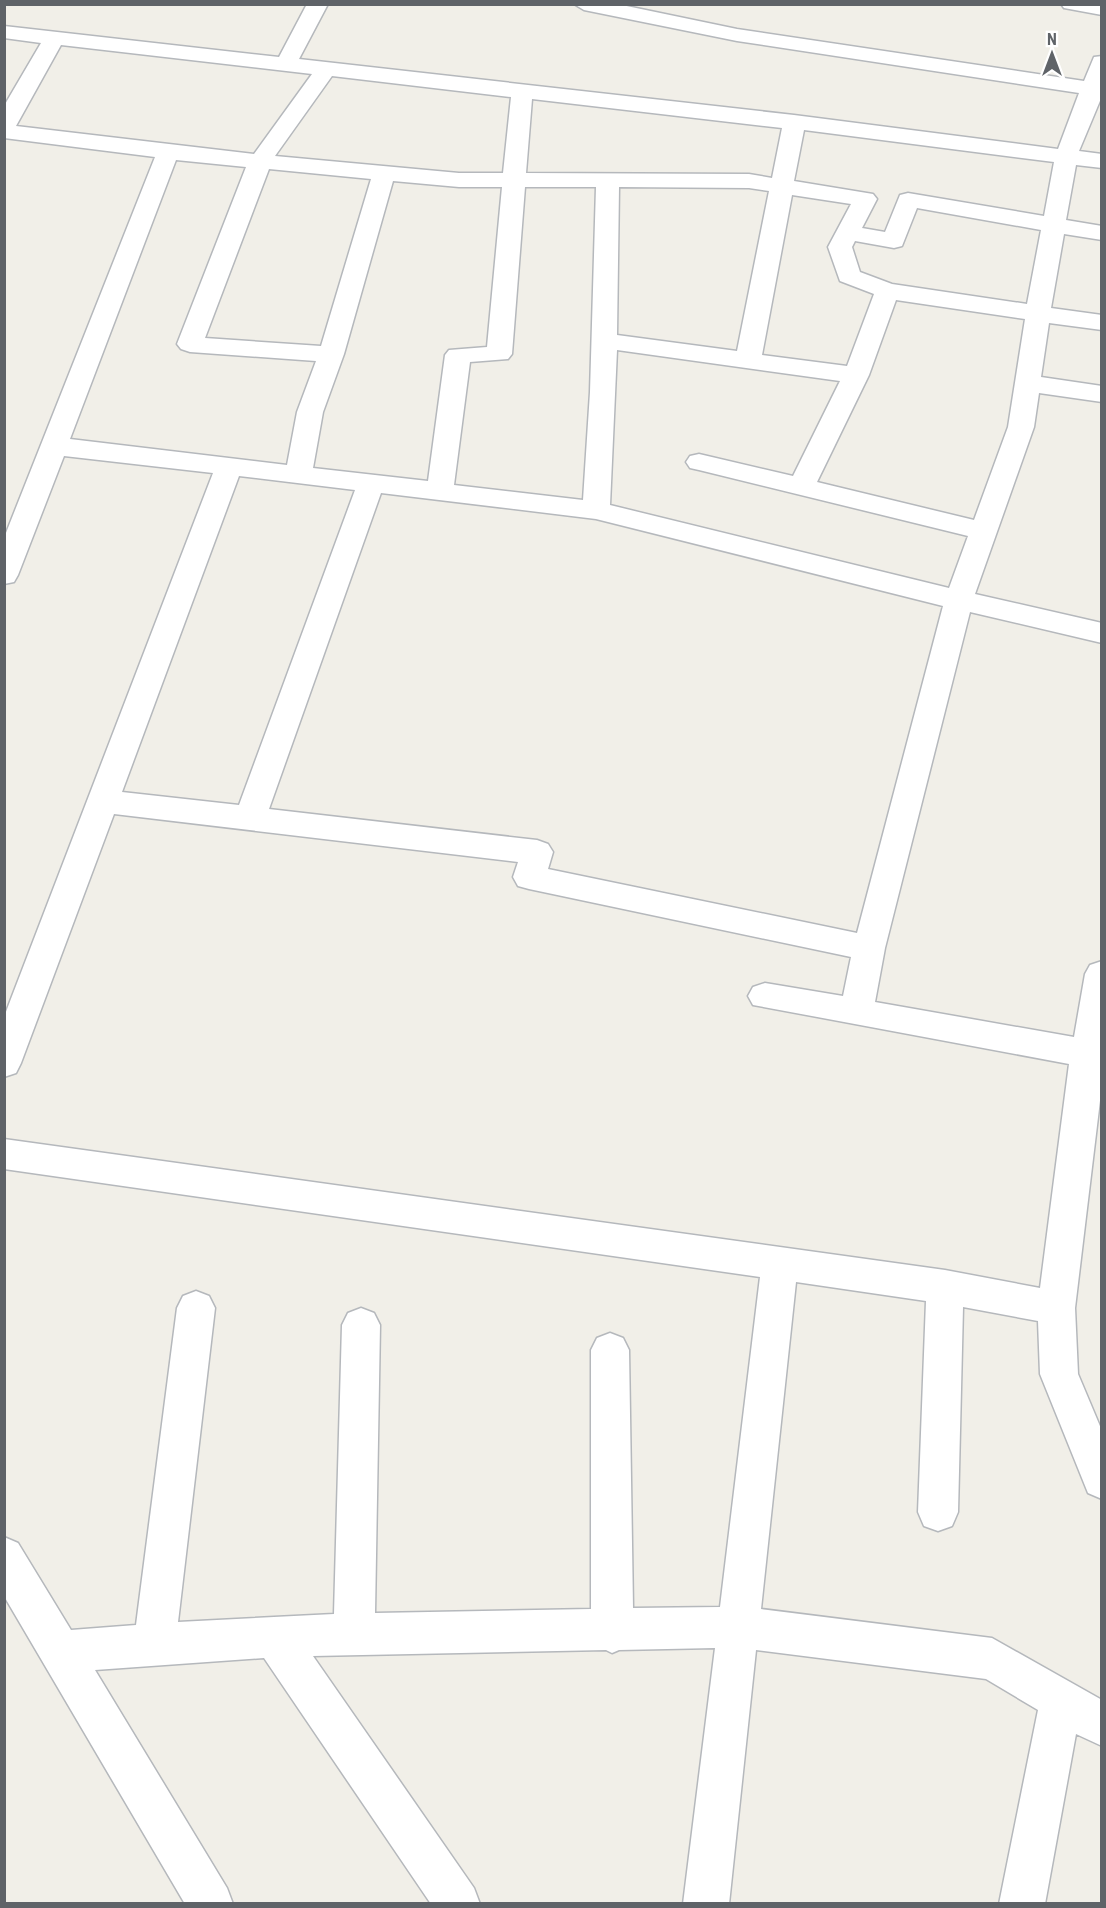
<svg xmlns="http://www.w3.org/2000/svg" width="1106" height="1908" viewBox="0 0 1106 1908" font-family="'Roboto Condensed',sans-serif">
  <rect width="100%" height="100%" fill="#f1efe8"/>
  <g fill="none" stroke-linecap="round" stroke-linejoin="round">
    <g stroke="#b5b8bc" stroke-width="3">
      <path id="street" d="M307,4H328L299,59L794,115L1058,149L1079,93L737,41L584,10L574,4H617L737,29L1084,81L1094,57L1102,56V96L1079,151L1102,154V168L1076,165L1066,220L1102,226V240L1064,234L1051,308L1102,315V330L1049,323L1041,377L1102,386V402L1039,393L1034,427L975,594L1102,623V643L970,612L885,948L875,1002L1074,1037L1085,974L1090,965L1102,961V1084L1075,1308L1078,1374L1102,1431V1499L1088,1493L1040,1374L1038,1321L963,1307L958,1512L952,1526L938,1531L924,1526L918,1512L926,1301L796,1282L761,1609L992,1638L1102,1700V1746L1076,1734L1045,1904H999L1038,1710L986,1679L756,1650L729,1904H683L715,1648L619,1650L612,1653L606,1650L313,1656L474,1888L480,1904H431L264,1658L95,1670L227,1888L233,1904H185L4,1596V1537L18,1543L71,1630L136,1625L177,1308L183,1296L196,1291L209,1296L215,1308L178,1622L334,1614L342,1325L348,1313L361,1308L374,1313L380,1325L375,1613L591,1609V1350L597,1338L610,1333L623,1338L629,1350L633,1608L720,1607L760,1277L4,1169V1139L945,1270L1040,1288L1069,1064L753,1005L748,996L753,987L765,983L843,996L851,957L529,889L518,886L513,877L518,862L114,814L21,1063L16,1073L4,1077V1017L213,473L64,456L18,575L14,582L4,584V538L155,157L4,138V106L41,43L4,38V26L279,57ZM61,45L312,74L254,154L16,126ZM332,76L511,97L503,173H459L275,156ZM532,99L782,128L772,178L749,174L526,173ZM804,130L1054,162L1044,216L908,193L900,195L885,232L862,228L877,199L873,194L794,181ZM176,160L246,167L177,344L181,349L190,352L316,361L297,412L287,465L70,439ZM269,169L371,179L321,346L205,338ZM393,181L459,187H502L487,347L449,350L445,355L428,481L313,468L323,412L344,354ZM525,187H596L590,392L583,500L454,485L470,362L508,359L512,354ZM619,187L749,188L769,191L737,351L617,335ZM792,195L851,204L828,247L840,281L874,294L847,366L762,355ZM917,208L1041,230L1027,304L892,284L860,272L852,247L855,241L894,248L902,246ZM896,300L1025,319L1008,427L974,520L817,482L869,375ZM617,350L840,381L793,476L699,454L690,456L686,462L690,468L699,470L968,536L949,588L610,505ZM239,476L355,490L239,805L122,792ZM381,493L596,519L943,606L857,933L548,869L553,852L548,844L537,840L269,809Z
        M1061,4H1102V15L1064,8Z"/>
    </g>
    <use href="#street" fill="#fff" fill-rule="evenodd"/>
  </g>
  <rect width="1106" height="1908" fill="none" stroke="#5f6368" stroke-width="12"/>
  <g transform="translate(1052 54)" stroke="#ffffff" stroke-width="4.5" paint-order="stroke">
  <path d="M0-4.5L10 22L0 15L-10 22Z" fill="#5f6368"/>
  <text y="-9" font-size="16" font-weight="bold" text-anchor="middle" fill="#5f6368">N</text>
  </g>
</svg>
